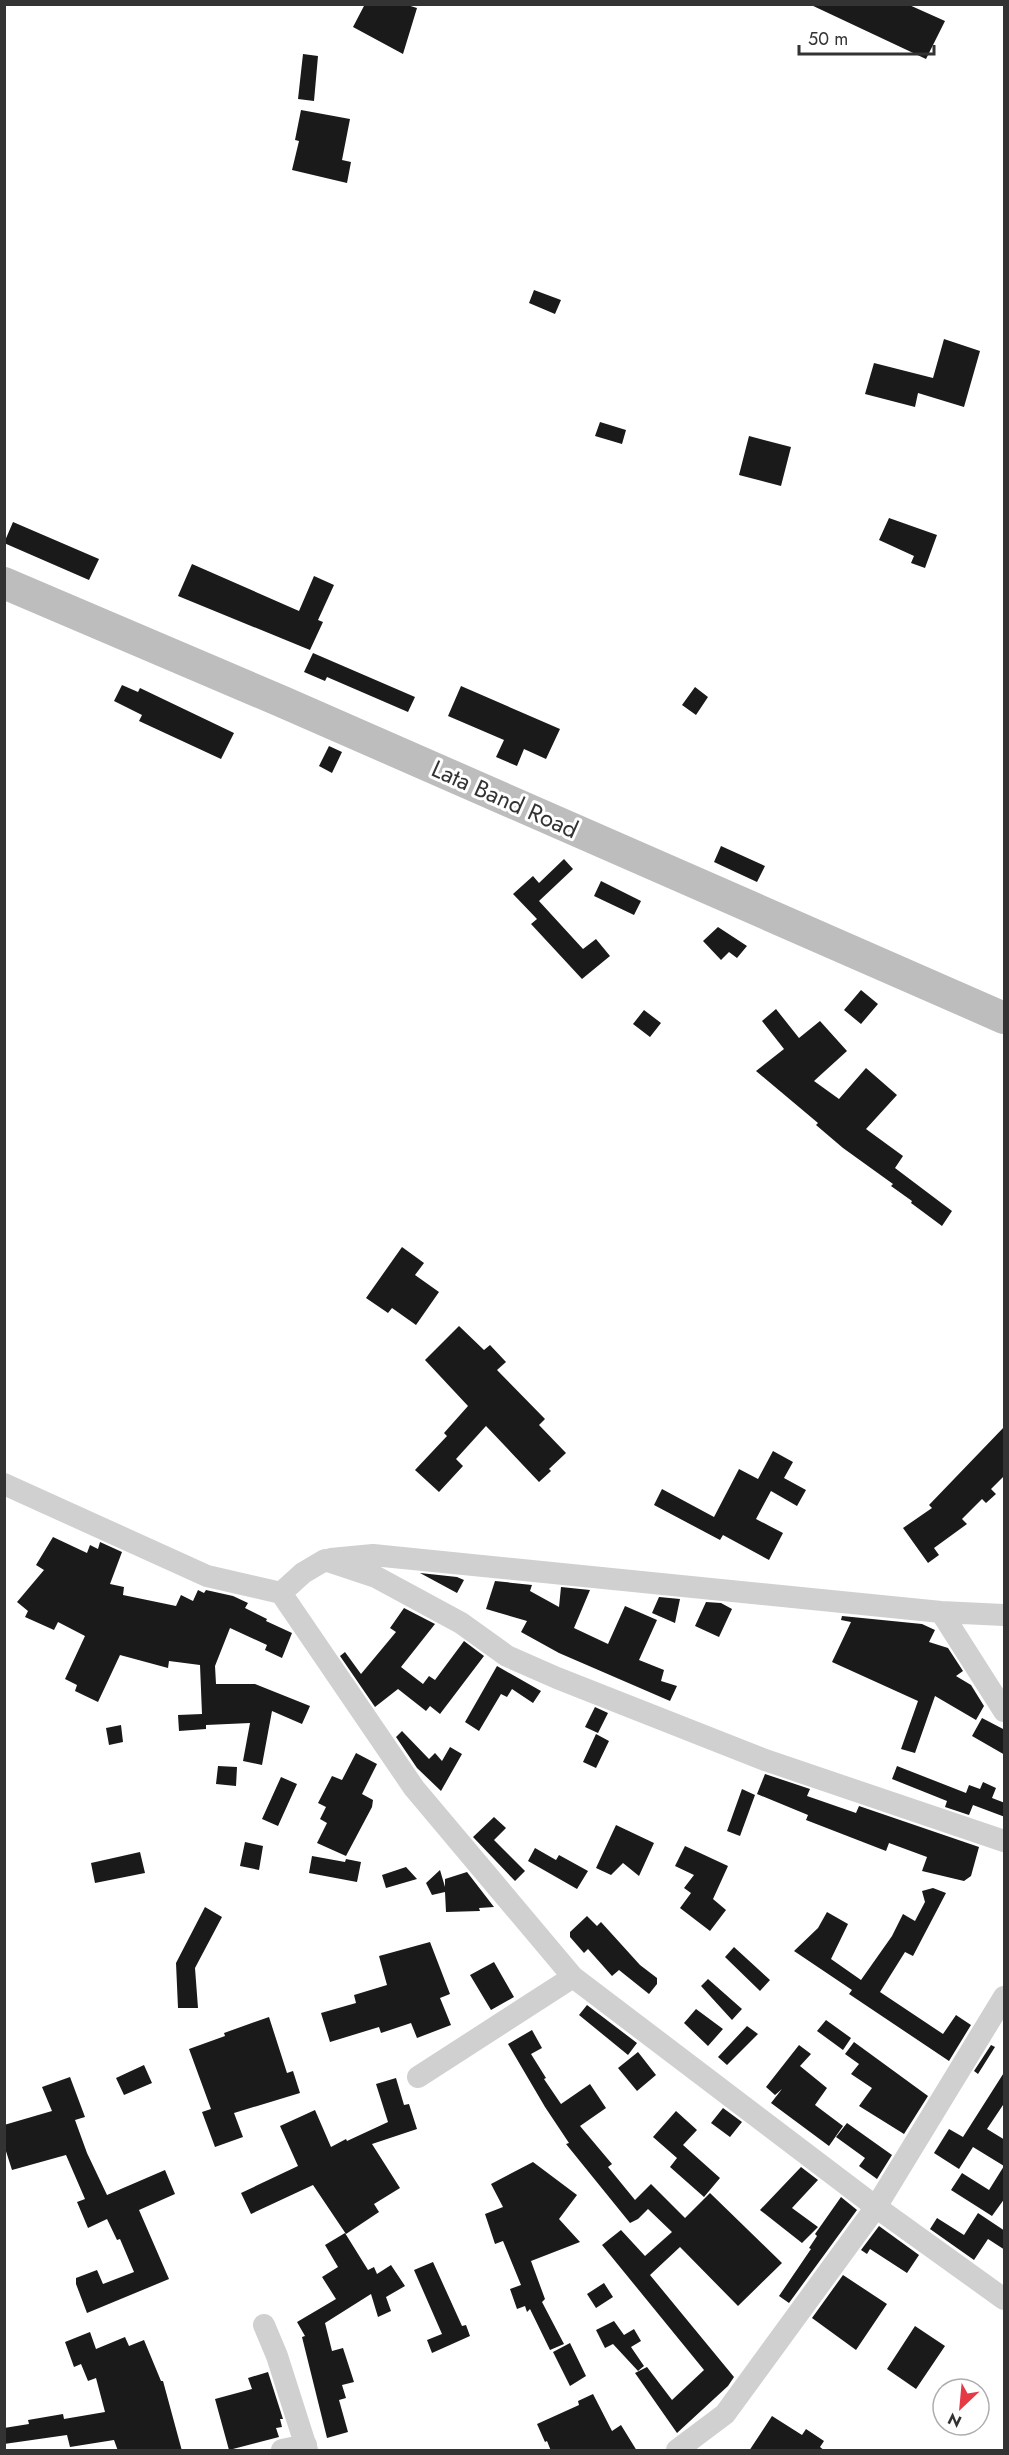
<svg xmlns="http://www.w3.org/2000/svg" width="1009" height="2455" viewBox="0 0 1009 2455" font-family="Jost,sans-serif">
  <rect width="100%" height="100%" fill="#fff"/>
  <path fill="#1a1a1a" d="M365,4H404L417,8L403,54L353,27Z
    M809,4H907L945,21L926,59Z
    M303,54L318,56L314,101L298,99Z
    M301,110L350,119L342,160L351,162L347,183L292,170L299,141L295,140Z
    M534,290L561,300L555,314L529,303Z
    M944,339L980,351L964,407L918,393L915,407L865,394L874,363L933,378Z
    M600,422L626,430L622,444L595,436Z
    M749,436L791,447L781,486L739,475Z
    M889,518L937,535L925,568L911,563L914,556L879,540Z
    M13,522L99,559L89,580L4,543Z
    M192,564L299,611L314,576L334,585L318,620L323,622L310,650L178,596Z
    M313,653L415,697L408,712L327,677L325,681L304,672Z
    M122,685L138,692L140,688L234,733L221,759L139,721L142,715L114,701Z
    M461,686L560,729L546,759L524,749L517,766L496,757L504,740L448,716Z
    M695,687L708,697L696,715L682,705Z
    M329,746L342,752L332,773L319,766Z
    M721,846L765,866L757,882L714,862Z
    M564,859L573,869L539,901L583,949L596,939L610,956L582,979L531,924L537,919L513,894L533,876L539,883Z
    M601,881L641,901L634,915L594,896Z
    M718,927L747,946L737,958L729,952L721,960L703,941Z
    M861,990L878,1004L861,1024L844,1010Z
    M776,1009L799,1038L820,1021L847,1051L814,1081L839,1099L866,1068L897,1095L866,1129L903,1156L895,1168L952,1211L942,1226L911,1203L912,1201L891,1186L893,1184L843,1148L816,1125L818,1123L756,1071L784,1049L762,1021Z
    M644,1010L661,1023L650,1037L633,1024Z
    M402,1247L424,1263L415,1275L439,1292L416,1325L392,1308L388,1313L366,1298Z
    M459,1326L484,1350L490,1345L506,1362L497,1370L545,1419L539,1425L566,1453L549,1469L551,1471L539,1482L486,1426L456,1459L463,1466L439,1492L415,1470L447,1436L444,1433L468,1406L425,1360Z
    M1005,1426V1475L991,1489L996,1494L986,1503L982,1499L962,1519L967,1524L934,1548L939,1555L928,1563L903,1528L932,1508L929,1505Z
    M773,1451L793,1462L784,1478L806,1490L797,1506L771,1491L756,1519L783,1533L769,1560L723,1535L720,1540L654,1505L662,1489L714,1517L739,1469L758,1479Z
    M53,1537L87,1553L90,1545L98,1549L100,1542L122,1552L110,1584L124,1587L123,1595L176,1606L181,1595L193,1601L198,1590L204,1593L206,1590L233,1596L248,1603L245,1608L267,1619L266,1621L292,1633L282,1658L265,1650L267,1645L230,1628L215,1666L216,1684H255L310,1706L302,1724L272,1711L262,1765L243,1761L250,1723L206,1725V1729L179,1731L178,1715L202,1714L200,1665L169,1661L168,1668L120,1655L98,1702L75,1691L77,1685L65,1679L85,1636L58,1622L54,1630L25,1617L28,1611L17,1602L44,1570L36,1565Z
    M420,1573L457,1577L464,1580L457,1593Z
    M495,1581L532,1585L530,1591L559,1607L561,1587L590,1590L574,1628L608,1644L625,1606L657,1620L639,1660L664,1670L661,1681L677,1686L670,1701L559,1653L521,1632L527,1621L486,1609Z
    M659,1597L680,1599L675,1623L652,1613Z
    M706,1602L721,1603L732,1609L719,1637L695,1626Z
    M404,1608L435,1624L401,1667L423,1684L429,1676L435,1680L464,1641L484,1656L440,1714L430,1706L426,1711L398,1689L375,1707L340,1656L345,1652L361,1674L396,1632L390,1628Z
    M842,1616L922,1624L935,1630L929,1642L948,1648L963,1671L956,1676L971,1685L984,1706L976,1720L935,1696L915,1753L901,1749L918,1701L832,1662L851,1622L841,1620Z
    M497,1666L541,1691L533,1703L512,1689L507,1697L501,1694L479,1731L465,1722Z
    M595,1707L608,1713L598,1733L585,1727Z
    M982,1718L1005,1730V1755L972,1736Z
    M121,1725L123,1742L109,1745L106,1728Z
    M402,1731L429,1759L435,1753L442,1761L450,1747L462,1754L441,1791L417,1768L396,1737Z
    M596,1734L609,1741L596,1768L583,1762Z
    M356,1753L377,1764L362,1794L373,1800L372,1807L346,1856L317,1843L327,1823L320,1819L326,1807L318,1803L332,1776L342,1780Z
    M218,1766L237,1767L236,1786L216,1784Z
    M897,1766L966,1793L969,1785L980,1789L983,1782L996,1788L992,1798L1005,1803V1817L973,1805L969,1815L945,1807L947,1801L892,1779Z
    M765,1774L810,1789L807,1796L856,1813L859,1806L979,1847L971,1876L964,1881L922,1871L927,1857L889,1843L886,1851L806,1820L808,1815L757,1794Z
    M281,1777L297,1784L278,1826L262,1819Z
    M742,1789L755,1795L740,1836L727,1831Z
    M494,1817L506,1828L494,1840L525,1871L515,1881L473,1837Z
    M616,1825L654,1843L639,1876L623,1863L611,1875L596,1868Z
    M245,1842L263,1846L259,1870L240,1866Z
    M685,1846L728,1866L713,1899L726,1910L710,1931L680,1908L691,1893L684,1888L694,1875L675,1866Z
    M535,1848L556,1860L559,1855L588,1871L577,1889L528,1861Z
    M140,1852L145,1873L95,1883L91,1863Z
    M312,1856L345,1862L346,1859L361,1862L357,1882L309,1873Z
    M406,1867L417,1879L386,1888L382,1875Z
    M440,1870L445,1887V1879L467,1872L494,1907L479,1908L480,1911L446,1912L445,1892L432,1895L426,1883Z
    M933,1888L946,1893L913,1956L905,1952L880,1992L943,2034L956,2015L971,2025L949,2061L849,1994L852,1990L794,1951L818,1928L827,1912L848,1924L831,1959L861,1980L892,1936L903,1914L915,1921L925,1902L922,1891Z
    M205,1907L222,1917L195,1968L198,2008H178L176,1963Z
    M587,1916L597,1926L601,1922L640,1965L657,1978V1984L649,1994L619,1970L612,1976L588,1949L584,1953L570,1937V1932Z
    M430,1942L450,1994L440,1998L451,2025L417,2038L411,2023L381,2033L379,2027L330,2042L321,2013L356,2003L354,1995L387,1985L379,1956Z
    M734,1947L770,1980L760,1991L725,1957Z
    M494,1962L514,1997L491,2010L470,1975Z
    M708,1979L742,2009L732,2020L701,1986Z
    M587,2005L637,2043L628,2055L579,2015Z
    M696,2009L723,2029L708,2046L684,2023Z
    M269,2017L287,2073L293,2071L300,2093L234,2113L243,2137L215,2147L202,2112L211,2109L189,2049L225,2036L224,2033Z
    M826,2020L851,2038L843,2050L817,2031Z
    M747,2026L758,2034L727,2065L718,2057Z
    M532,2030L542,2048L531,2054L546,2078L544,2079L561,2104L590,2084L606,2108L580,2126L612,2164L608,2167L635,2200L651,2184L685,2218L710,2193L782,2263L738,2306L680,2247L650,2275L734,2377L728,2386L677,2433L635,2373L647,2367L672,2400L704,2370L602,2245L621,2230L645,2256L672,2232L648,2209L638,2219L630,2223L566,2144L569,2143L545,2107L508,2044Z
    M854,2042L928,2096L904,2134L859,2106L872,2088L851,2074L859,2064L845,2054Z
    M799,2045L811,2054L800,2066L827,2088L815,2105L843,2126L829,2146L771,2103L782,2089L775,2095L766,2087Z
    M991,2045L995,2047L978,2074L974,2071Z
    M638,2052L656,2075L637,2091L618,2068Z
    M144,2065L152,2083L124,2095L116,2078Z
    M1005,2071V2102L987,2129L1005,2140V2198L992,2216L951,2190L962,2173L989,2190L1004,2166L973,2147L959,2169L934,2153L949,2129L963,2137Z
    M70,2077L85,2117L75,2120L87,2153L107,2195L165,2170L175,2194L139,2210L169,2279L87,2313L76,2284V2278L97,2270L103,2284L134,2272L120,2239L117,2240L107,2219L88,2228L77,2202L85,2199L66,2155L12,2170L4,2145V2125L52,2111L42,2087Z
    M396,2078L404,2105L409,2104L417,2129L372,2144L400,2188L374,2204L379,2212L346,2234L313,2185L251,2214L241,2193L298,2166L280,2126L315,2110L331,2147L346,2139L347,2141L388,2122L376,2084Z
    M723,2108L742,2122L730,2137L711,2123Z
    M676,2111L697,2130L683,2145L720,2178L704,2197L670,2167L677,2158L653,2137Z
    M847,2123L892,2155L877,2179L859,2166L865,2158L836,2137Z
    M533,2162L577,2195L559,2219L580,2242L531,2261L545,2299L542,2302L564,2344L550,2350L530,2309L527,2312L525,2306L517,2309L510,2289L521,2285L503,2241L495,2244L485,2214L503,2207L491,2184Z
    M801,2167L818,2180L792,2208L818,2227L802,2243L760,2210Z
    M841,2197L857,2210L789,2303L779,2296L811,2249L809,2248L817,2236L815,2234Z
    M978,2213L1005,2231V2250L988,2239L974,2260L930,2229L937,2218L964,2235Z
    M879,2226L919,2255L907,2273L870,2249L867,2254L861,2250Z
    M345,2233L368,2270L374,2267L377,2274L391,2265L405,2286L386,2297L391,2311L378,2317L371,2294L325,2323L332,2351L343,2348L354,2382L342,2385L346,2398L339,2400L348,2432L327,2438L302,2337L305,2336L297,2322L336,2299L322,2277L338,2267L325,2245Z
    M433,2262L462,2326L466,2325L470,2336L432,2353L427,2340L442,2334L414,2270Z
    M843,2275L887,2304L856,2350L812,2318Z
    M604,2283L613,2297L596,2308L587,2294Z
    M614,2321L624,2335L634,2329L641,2341L631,2347L644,2366L638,2371L613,2344L605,2348L596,2330Z
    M915,2326L945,2346L916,2389L887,2369Z
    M90,2332L96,2349L125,2337L129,2346L144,2340L161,2381H163L182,2451H118L114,2440L70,2447L67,2435L4,2444V2428L29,2424L28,2420L63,2414L64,2419L105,2412L96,2378L88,2381L81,2364L74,2367L65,2342Z
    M570,2343L586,2376L570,2386L553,2352Z
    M268,2372L283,2419H280L282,2427L276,2428L279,2437L229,2450L215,2399L252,2389L248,2378Z
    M593,2394L612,2431L621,2425L637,2451H551L547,2441L545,2442L537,2424L579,2405L578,2401Z
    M772,2416L802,2435L806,2429L824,2441L820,2447L825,2451H749Z"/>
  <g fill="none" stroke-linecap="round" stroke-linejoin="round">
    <path stroke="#d0d0d0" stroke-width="22" d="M4,1484L207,1576L281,1593L414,1788L573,1977L876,2207L1004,2299
      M331,1559L373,1555L941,1612L1004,1615
      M281,1593L303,1573L325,1560L376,1577L461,1623L507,1656L557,1678L765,1760L1004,1841
      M941,1612L1004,1711
      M418,2077L573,1977
      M264,2325L277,2356L307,2450
      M282,2450L306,2445
      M677,2450L725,2414L876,2207L1004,1997"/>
    <path stroke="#bdbdbd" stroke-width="32" d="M4,583L283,702L1004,1018"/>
  </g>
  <g text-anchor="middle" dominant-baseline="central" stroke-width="6" stroke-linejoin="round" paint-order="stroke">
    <g font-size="24" fill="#333" stroke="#fff">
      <text transform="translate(505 799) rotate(24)">Lata Band Road</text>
    </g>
  </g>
  <rect width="1009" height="2455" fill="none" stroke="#333333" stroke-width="12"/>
  <g transform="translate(961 2407) rotate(206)"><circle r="28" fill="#ffffff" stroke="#adadad" stroke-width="1.5"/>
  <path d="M0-4.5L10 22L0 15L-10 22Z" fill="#e63946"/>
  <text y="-9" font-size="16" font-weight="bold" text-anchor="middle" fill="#333333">N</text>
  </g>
  <path d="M799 45v9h135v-9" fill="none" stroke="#333333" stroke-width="3"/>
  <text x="808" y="45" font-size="18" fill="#333333" stroke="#ffffff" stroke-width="4.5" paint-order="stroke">50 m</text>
</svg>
